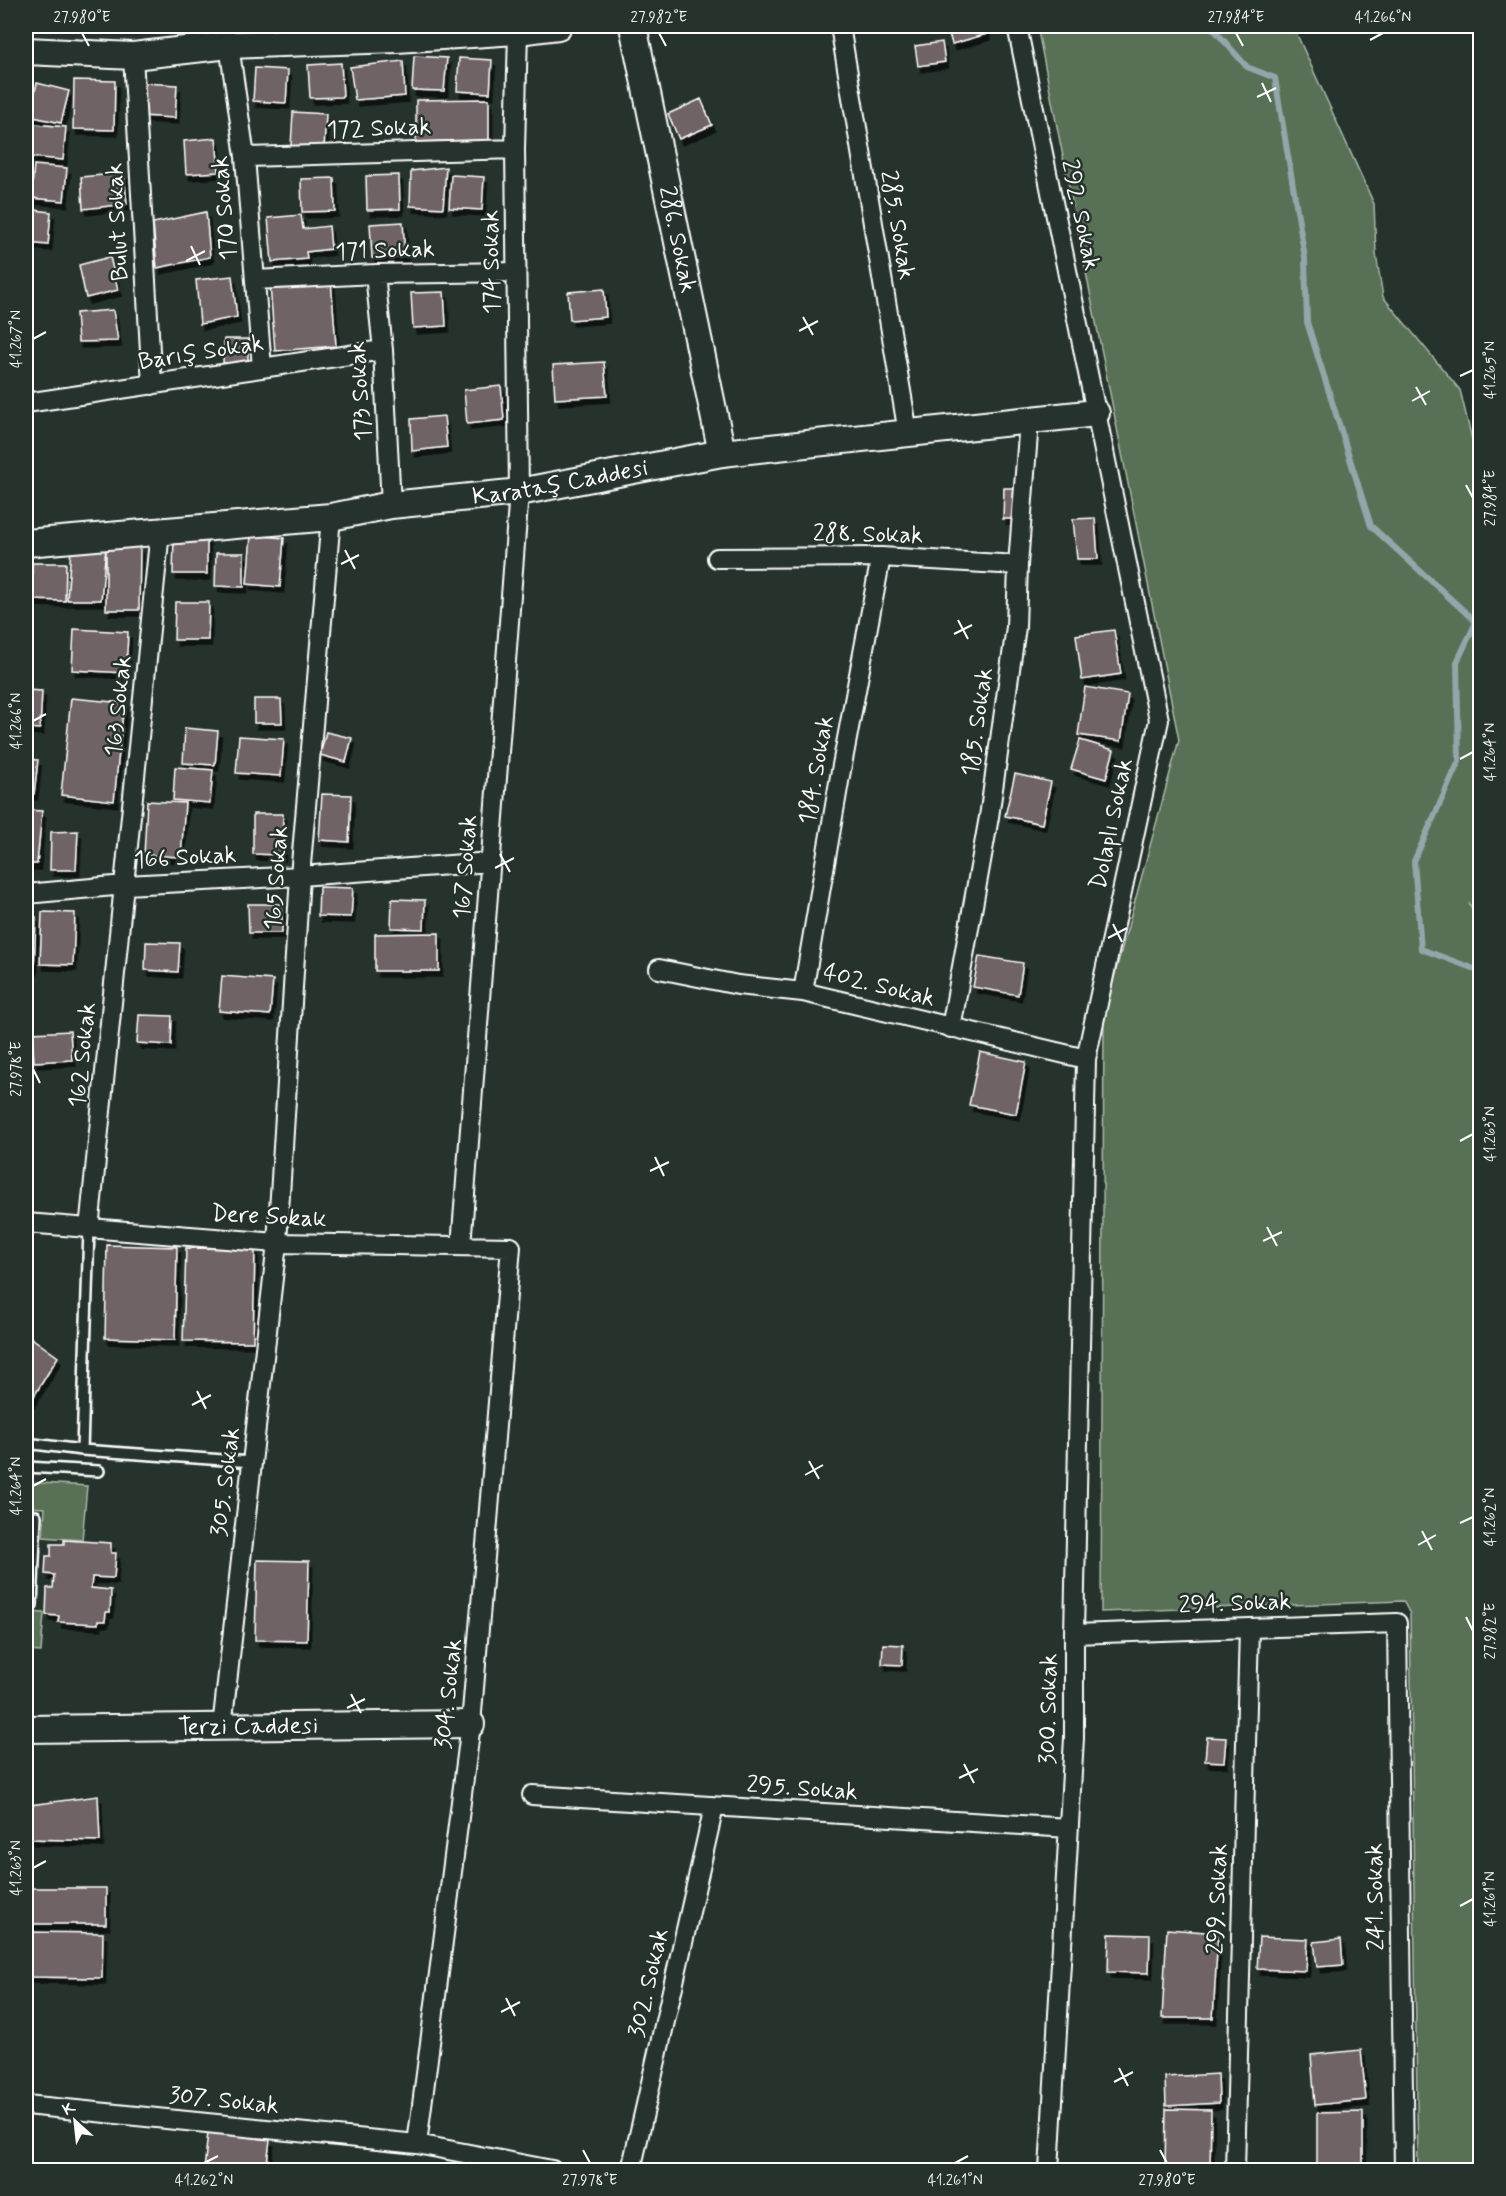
<svg xmlns="http://www.w3.org/2000/svg" width="1506" height="2196" viewBox="0 0 1506 2196" font-family="Mynerve,sans-serif">
  <defs>
    <filter id="shadow"><feDropShadow dx="3.5" dy="6" stdDeviation="0" flood-color="#0009"/></filter>
  </defs>
  <rect width="100%" height="100%" fill="#26332d"/>
  <filter id="ink" filterUnits="userSpaceOnUse"><feTurbulence type="fractalNoise" baseFrequency=".0167" numOctaves="2"/><feDisplacementMap in="SourceGraphic" scale="12" xChannelSelector="R" yChannelSelector="G"/><feConvolveMatrix kernelMatrix="1 2 1 2 8 2 1 2 1" color-interpolation-filters="sRGB"/></filter>
  <g filter="url(#ink)">
    <path fill="#597054" stroke="#acb8aa" stroke-width="1.5" d="M1037,26H1293L1374,204L1376,254L1383,297L1460,390L1480,472V923L1469,903L1480,925V2170H1418L1410,1614L1403,1601L1101,1612L1104,1014L1179,740Z
      M26,1482L87,1486L82,1540L43,1537L45,1508L26,1507Z
      M26,1612L44,1613L41,1652L26,1651Z"/>
    <g fill="none" stroke-linecap="round" stroke-linejoin="round">
      <path stroke="#93a6aa" stroke-width="6" d="M1211,26L1247,67L1275,78L1305,258L1307,322L1371,526L1476,622L1457,662L1459,761L1414,861L1421,949L1480,971"/>
    </g>
    <path fill="#706466" stroke="#fff" stroke-width="1.5" filter="url(#shadow)" d="M962,26H985L987,34L952,44L948,30Z
      M942,42L945,62L918,66L915,46Z
      M414,56L447,58L444,91L412,90Z
      M459,58L492,60L490,93L457,91Z
      M403,61L405,96L355,100L350,67Z
      M341,63L343,97L310,98L308,65Z
      M255,68L288,70L286,103L253,101Z
      M74,80L115,81L114,130L73,129Z
      M37,83L69,91L61,123L29,116Z
      M144,83L177,85L175,118L142,116Z
      M489,99V140L416,142V100Z
      M701,99L712,125L679,139L668,114Z
      M293,112L326,114L324,148L291,146Z
      M34,124L66,127L63,160L31,157Z
      M216,138L219,172L186,174L184,141Z
      M34,165L67,168L64,201L31,198Z
      M446,167L443,208L410,206L411,171Z
      M124,173L127,204L83,209L81,177Z
      M399,175L400,209L367,210L366,176Z
      M451,175L484,177L482,210L449,208Z
      M334,178L335,211L302,212L301,179Z
      M26,209L51,212L48,245L26,243Z
      M206,212L210,257L157,268L153,223Z
      M301,215L303,229L329,226L331,249L306,252L307,259L272,262L268,218Z
      M403,222L405,256L372,258L370,224Z
      M110,257L118,290L86,298L79,265Z
      M232,276L237,317L200,324L196,280Z
      M331,280L336,346L275,351L270,285Z
      M604,289L606,317L570,320L568,292Z
      M444,292L446,326L413,328L411,293Z
      M113,310L118,341L78,342L76,313Z
      M224,339H248V362L223,363Z
      M604,362L607,396L555,399L553,365Z
      M501,386L504,420L467,424L464,390Z
      M444,416L447,447L412,451L411,419Z
      M1004,488H1018V519H1003Z
      M1095,518L1098,559H1077L1073,519Z
      M251,535L284,538L280,587L247,584Z
      M174,536L207,537V574H173Z
      M106,547L101,600H67L71,549Z
      M106,547H140L139,610H106Z
      M216,553H244V587L215,586Z
      M32,563H66L65,601L32,600Z
      M175,602H209L208,640H174Z
      M74,629L128,632L126,673L72,670Z
      M1114,630L1121,674L1082,680L1076,635Z
      M1085,687L1128,694L1121,741L1078,735Z
      M26,690L42,691L40,729L26,728Z
      M71,698L124,703L114,801L61,795Z
      M254,699H281L282,723H254Z
      M185,728L218,731L215,765L183,763Z
      M326,732L352,738L346,762L320,755Z
      M239,736L284,739L281,776L236,773Z
      M1080,740L1114,750L1106,779L1071,769Z
      M26,759L38,760L34,794L26,793Z
      M175,767L213,770L210,803L173,800Z
      M1015,774L1051,782L1042,824L1005,816Z
      M322,794L351,795L349,842L319,840Z
      M147,801L185,803L181,857L144,855Z
      M26,810L42,811L37,864H26Z
      M253,814H283L282,855L253,854Z
      M78,831L76,870H50L51,832Z
      M319,887L353,888L351,917L318,916Z
      M392,899L425,900L424,929L391,928Z
      M248,904H282V933H249Z
      M42,912L75,913L73,965L40,964Z
      M26,917H36L34,969L26,968Z
      M439,933V971H375V934Z
      M146,942L180,943L178,972L145,970Z
      M979,956L1023,963L1018,995L973,987Z
      M222,976L273,980L270,1015L219,1011Z
      M139,1015L172,1016L171,1045L137,1043Z
      M70,1031L72,1060L34,1062L32,1033Z
      M980,1052L1026,1062L1016,1114L969,1105Z
      M107,1245L177,1247L175,1340L105,1338Z
      M186,1248L255,1249L253,1342L183,1341Z
      M26,1334L58,1357L26,1409Z
      M64,1540L111,1543V1553H116L114,1578L92,1577L91,1588L111,1590L110,1612H106L105,1621H98V1624L58,1622L59,1616L46,1615L47,1588H53L54,1575L45,1574L46,1556H51V1544H64Z
      M257,1560L309,1561L307,1641L255,1640Z
      M883,1644L903,1645L902,1665L882,1664Z
      M1207,1737L1226,1738L1224,1762L1205,1761Z
      M98,1796L100,1841L30,1839V1805Z
      M26,1888H106V1924H26Z
      M1167,1929L1218,1933L1213,2018H1162Z
      M26,1932L103,1933L102,1978L26,1977Z
      M1109,1934L1150,1935L1149,1973L1108,1972Z
      M1259,1937L1308,1939L1306,1971L1257,1969Z
      M1341,1939L1343,1965L1317,1967L1314,1942Z
      M1361,2050L1366,2100L1315,2105L1311,2055Z
      M1218,2074L1219,2103L1166,2106L1165,2077Z
      M1166,2109L1211,2110L1210,2170H1165Z
      M1363,2112V2168L1317,2169V2113Z
      M208,2132L270,2140L266,2170H204Z"/>
    <g fill="none" stroke-linecap="round" stroke-linejoin="round">
      <g stroke="#fff" stroke-width="14">
        <path id="lane" d="M26,1443L82,1450L252,1462
          M82,1450L89,1229
          M26,1467L99,1471
          M26,1605H32L36,1516"/>
      </g>
      <g stroke="#fff" stroke-width="22">
        <path id="street" d="M840,26L908,433
          M1017,26L1159,720L1086,1059L1074,1634V1738L1049,2170
          M229,45L245,157L262,368
          M133,56L152,385
          M245,157L515,149
          M375,274L383,350L391,505
          M255,280L375,274L516,272
          M26,403L383,350
          M717,558L881,557L1018,565
          M26,894L125,885L300,876L491,862
          M659,969L738,985L803,992L1086,1059
          M803,992L840,776L881,557
          M951,1028L989,817L1016,627L1018,565L1029,421
          M26,1223L277,1243L511,1247L471,1724L417,2144
          M89,1229L160,531
          M461,1246L519,492L515,149L518,31
          M1074,1634L1397,1623L1404,2170
          M222,1727L277,1243L300,876L331,517
          M532,1795L1069,1828
          M26,2105L417,2144L552,2170
          M631,2170L714,1807
          M1235,2170L1249,1628"/>
      </g>
      <g stroke="#fff" stroke-width="30">
        <g id="secondary">
          <path id="s1" d="M633,26L722,453"/>
          <path d="M26,51L133,56L229,45L397,39L518,31L558,26"/>
          <path id="s2" d="M26,543L331,517L391,505L519,492L722,453L1096,413"/>
          <path id="s3" d="M26,1729L471,1724"/>
        </g>
      </g>
      <use href="#lane" stroke="#26332d" stroke-width="9"/>
      <use href="#street" stroke="#26332d" stroke-width="18"/>
      <use href="#secondary" stroke="#26332d" stroke-width="26"/>
    </g>
  </g>
  <path fill="none" stroke="#fff" stroke-width="2" d="M82,33L89,46M659,33L666,46M1236,33L1243,46M1370,40L1383,33M1262,83L1271,102M1257,97L1276,88M191,246L200,265M186,261L205,251M803,317L813,335M799,331L818,321M33,339L46,332M1460,376L1473,370M1416,387L1426,405M1412,401L1430,391M1466,485L1473,498M345,550L355,569M341,564L359,555M958,620L968,639M954,634L972,625M33,721L46,714M1460,759L1473,752M500,854L510,872M495,868L514,858M1113,924L1122,942M1108,938L1127,928M33,1069L40,1083M1460,1141L1473,1134M655,1157L664,1176M650,1171L669,1162M1267,1227L1277,1246M1263,1241L1282,1232M197,1391L206,1409M192,1405L211,1395M809,1461L819,1479M805,1475L823,1465M33,1486L46,1479M1460,1523L1473,1517M1422,1531L1432,1550M1418,1545L1436,1535M1466,1617L1473,1631M351,1694L361,1713M347,1708L365,1699M964,1764L974,1783M959,1778L978,1769M33,1868L46,1861M1460,1906L1473,1899M506,1998L515,2016M501,2012L520,2002M1119,2068L1128,2086M1114,2082L1133,2072M583,2150L590,2163M1160,2150L1167,2163M204,2163L218,2156M955,2163L968,2156"/>
  <g text-anchor="middle" dominant-baseline="central" stroke-width="5" stroke-linejoin="round" paint-order="stroke">
    <g font-size="24" fill="#fff" stroke="#26332d">
      <text transform="translate(379 129) rotate(-2)">172 Sokak</text>
      <text transform="translate(225 208) rotate(-95)">170 Sokak</text>
      <text transform="translate(1080 215) rotate(78)">292. Sokak</text>
      <text transform="translate(118 222) rotate(-93)">Bulut Sokak</text>
      <text transform="translate(897 225) rotate(80)">285. Sokak</text>
      <text stroke="none"><textPath href="#s1" startOffset="218">286. Sokak</textPath></text>
      <text transform="translate(385 251) rotate(-2)">171 Sokak</text>
      <text transform="translate(492 262) rotate(-91)">174 Sokak</text>
      <text transform="translate(201 353) rotate(-9)">Barış Sokak</text>
      <text transform="translate(361 391) rotate(-94)">173 Sokak</text>
      <text stroke="none"><textPath href="#s2" startOffset="538">Karataş Caddesi</textPath></text>
      <text transform="translate(868 535) rotate(1)">288. Sokak</text>
      <text transform="translate(119 706) rotate(-84)">163 Sokak</text>
      <text transform="translate(978 722) rotate(-82)">185. Sokak</text>
      <text transform="translate(817 770) rotate(-80)">184. Sokak</text>
      <text transform="translate(1112 824) rotate(-78)">Dolaplı Sokak</text>
      <text transform="translate(185 858) rotate(-3)">166 Sokak</text>
      <text transform="translate(466 867) rotate(-86)">167 Sokak</text>
      <text transform="translate(277 878) rotate(-86)">165 Sokak</text>
      <text transform="translate(879 986) rotate(14)">402. Sokak</text>
      <text transform="translate(83 1055) rotate(-84)">162 Sokak</text>
      <text transform="translate(269 1217) rotate(3)">Dere Sokak</text>
      <text transform="translate(226 1482) rotate(-83)">305. Sokak</text>
      <text transform="translate(1235 1604) rotate(-2)">294. Sokak</text>
      <text transform="translate(449 1694) rotate(-84)">304. Sokak</text>
      <text transform="translate(1049 1709) rotate(-89)">300. Sokak</text>
      <text stroke="none"><textPath href="#s3" startOffset="222">Terzi Caddesi</textPath></text>
      <text transform="translate(802 1789) rotate(4)">295. Sokak</text>
      <text transform="translate(1376 1897) rotate(-91)">241. Sokak</text>
      <text transform="translate(1218 1899) rotate(-88)">299. Sokak</text>
      <text transform="translate(649 1983) rotate(-77)">302. Sokak</text>
      <text transform="translate(224 2101) rotate(6)">307. Sokak</text>
    </g>
  </g>
  <rect width="1506" height="2196" fill="none" stroke="#26332d" stroke-width="66"/>
  <g transform="translate(75 2121) rotate(333)" stroke="#26332d" stroke-width="4.5" paint-order="stroke">
  <path d="M0-4.5L10 22L0 15L-10 22Z" fill="#ffffff"/>
  <text y="-9" font-size="16" font-weight="bold" text-anchor="middle" fill="#ffffff">K</text>
  </g>
  <rect x="33" y="33" width="1440" height="2130" fill="none" stroke="#fff" stroke-width="2"/>
  <g font-size="15" text-anchor="middle" fill="#fff">
    <text x="82" y="22">27.980°E</text>
    <text x="659" y="22">27.982°E</text>
    <text x="1236" y="22">27.984°E</text>
    <text x="1383" y="22">41.266°N</text>
    <text transform="translate(16 339) rotate(-90)" y="5">41.267°N</text>
    <text transform="translate(1490 370) rotate(-90)" y="5">41.265°N</text>
    <text transform="translate(1490 498) rotate(-90)" y="5">27.984°E</text>
    <text transform="translate(16 721) rotate(-90)" y="5">41.266°N</text>
    <text transform="translate(1490 752) rotate(-90)" y="5">41.264°N</text>
    <text transform="translate(16 1069) rotate(-90)" y="5">27.978°E</text>
    <text transform="translate(1490 1134) rotate(-90)" y="5">41.263°N</text>
    <text transform="translate(16 1486) rotate(-90)" y="5">41.264°N</text>
    <text transform="translate(1490 1517) rotate(-90)" y="5">41.262°N</text>
    <text transform="translate(1490 1631) rotate(-90)" y="5">27.982°E</text>
    <text transform="translate(16 1868) rotate(-90)" y="5">41.263°N</text>
    <text transform="translate(1490 1899) rotate(-90)" y="5">41.261°N</text>
    <text x="204" y="2185">41.262°N</text>
    <text x="590" y="2185">27.978°E</text>
    <text x="955" y="2185">41.261°N</text>
    <text x="1167" y="2185">27.980°E</text>
  </g>
</svg>
